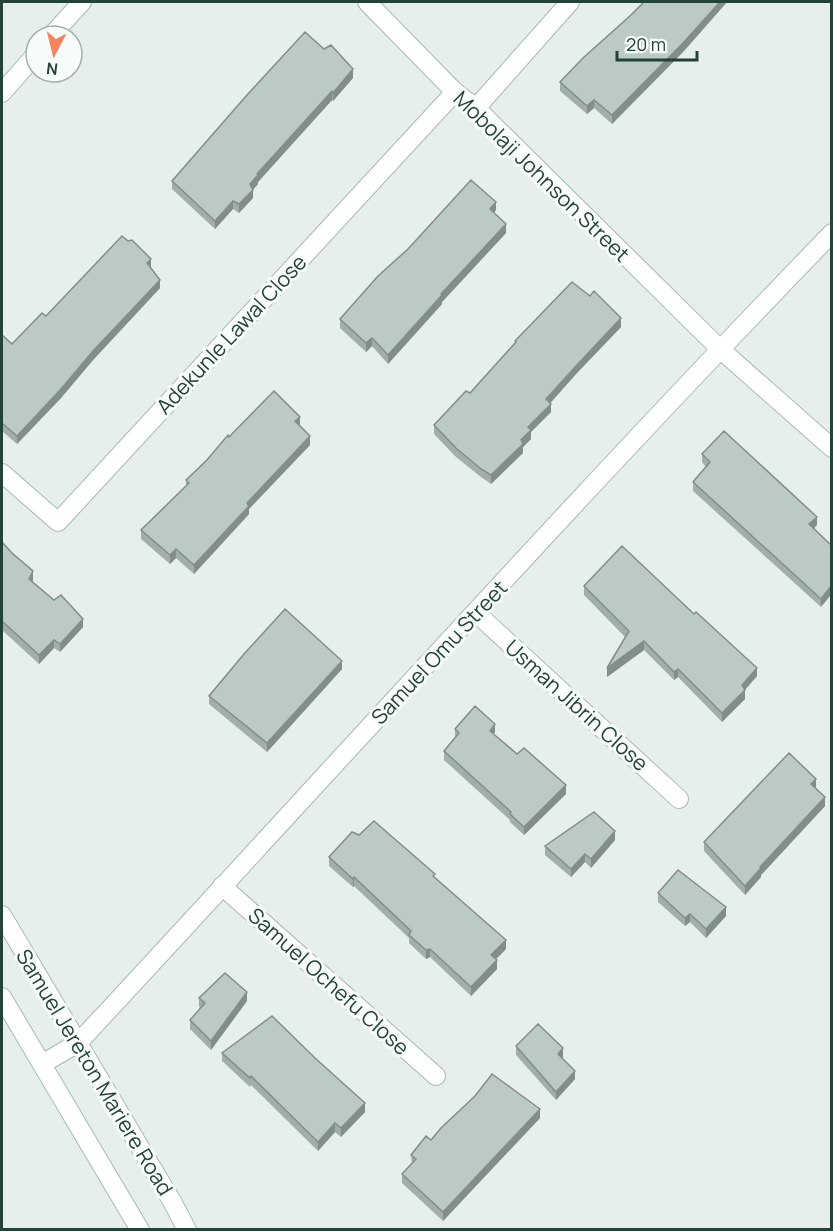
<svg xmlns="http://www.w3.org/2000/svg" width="833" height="1231" viewBox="0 0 833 1231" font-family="Manrope,sans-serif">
  <rect width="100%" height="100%" fill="#e6efeb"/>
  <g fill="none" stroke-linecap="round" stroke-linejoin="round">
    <g stroke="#a8b8b2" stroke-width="20">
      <path id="street" d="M367,2L455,92L476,108L720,349L832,448
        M51,36L82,2
        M2,93L36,54
        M476,108L570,2
        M2,473L58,522L455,92
        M475,612L679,799
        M222,886L436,1076
        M42,1064L78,1043C329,773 575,498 832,233"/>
    </g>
    <g stroke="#a4bbb3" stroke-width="20">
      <path id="secondary" d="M2,915L173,1203L187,1230
        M2,997L140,1230"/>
    </g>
    <use href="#street" stroke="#fff" stroke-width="18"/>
    <use href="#secondary" stroke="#fff" stroke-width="18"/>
  </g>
  <path fill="#a1aea9" d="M644,2H727L683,52L612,124L594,108L587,114L560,91V82Z
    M353,78L333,101L332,100L258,182V184L253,190V198L239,213L233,209L215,229L172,189V181Z
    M496,210L494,213L506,233L442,302V304L388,364L372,346L366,352L340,328V319Z
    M151,267V268L160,288L93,360L61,398L17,444L2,431V335L12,344L46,316Z
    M621,327L576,374L550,403L551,412L531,432V439L523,447V453L491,484L481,477L456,457L434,434V425L470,393L515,344V341Z
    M299,426L310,445L249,509V514L194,574L176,558L170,564L141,539V530L186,486V480L229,437Z
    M702,454L817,525L814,528L831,545L821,607L693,491V482L706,467L702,462Z
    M2,542L33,580L32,581L83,627L60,652L54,648L39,664L2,630Z
    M584,586L757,676L745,690V699L722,722L678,677L674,680L644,650L607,677L625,637L584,595Z
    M342,669L267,752L209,704V696Z
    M455,729L495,732L494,734L566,794L524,835L510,822V820L444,760V751L455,737Z
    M816,788L825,806L761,875V877L745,895L704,851V842Z
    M615,840L591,868L585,862L571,877L545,855V846Z
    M329,857L435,878L506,949L496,959L497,969L471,996L430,957L426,959L409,943V938L354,886L353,887L329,866Z
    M658,893L726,916L706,938L690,922L685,926L658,902Z
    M199,998L247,1001L211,1050L190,1029V1020L201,1008L199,1007Z
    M516,1046L563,1057L562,1058L575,1079L556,1100L516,1055Z
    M222,1053L365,1112L341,1137L335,1132L318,1151L251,1085L250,1087L222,1061Z
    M540,1118L443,1221L402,1183V1174L412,1164L411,1155L431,1140Z"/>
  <path fill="#838d89" d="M720,2H727L683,52L612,124V115Z
    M353,69V78L333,101V93Z
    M332,91V100L258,182V184L250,193V184L257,174Z
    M594,100V108L587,114V106Z
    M253,190V198L239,213V204Z
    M233,201V209L215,229V221Z
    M496,202V210L490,218V209Z
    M506,224V233L442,302V304L388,364V355L441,294Z
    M151,259V267L147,272V263Z
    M160,280V288L93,360L61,398L17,444V436L93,351Z
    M621,318V327L576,374L546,408V399L576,366Z
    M372,338V346L366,352V343Z
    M551,404V412L531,432V439L523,447V453L491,484V475L521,440L528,427Z
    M300,417V426L295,421Z
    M310,436V445L249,509V514L194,574V565L247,503Z
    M817,517V525L809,533V524Z
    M176,549V558L170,564V555Z
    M33,571V580L29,587V579Z
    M831,586V595L821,607V599Z
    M83,619V627L60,652V644Z
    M54,640V648L39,664V655Z
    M644,641V650L607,677V668Z
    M342,661V669L267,752V743Z
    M757,668V676L743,692L745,690V699L722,722V713L742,685Z
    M678,669V677L674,680V672Z
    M495,724V732L490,739V731Z
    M816,779V788L811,792V784Z
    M566,785V794L524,835V827Z
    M825,797V806L761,875V877L745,895V886L760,867Z
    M615,831V840L591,868V859Z
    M585,854V862L571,877V869Z
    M354,877V886L353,887V879Z
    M726,907V916L706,938V929Z
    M690,914V922L685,926V918Z
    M506,940V949L491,964V955Z
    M430,949V957L426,959V950Z
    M497,960V969L471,996V987Z
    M247,992V1001L211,1050V1041Z
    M563,1048V1057L558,1063V1054Z
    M575,1071V1079L556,1100V1092Z
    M365,1103V1112L341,1137V1128Z
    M540,1109V1118L443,1221V1212Z
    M335,1123V1132L318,1151V1142Z"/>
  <path fill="#bbcac4" stroke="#838d89" stroke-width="1.5" d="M644,2H720L683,43L612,115L594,100L587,106L560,82L583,58L631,15Z
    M305,32L324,49L331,45L353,69L333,93L332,91L257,174L258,175L250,184L253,190L239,204L233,201L215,221L172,181L247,95Z
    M471,180L496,202L490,209L506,224L441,294L442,295L388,355L372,338L366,343L340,319L378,276L408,249Z
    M122,236L128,241L132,240L151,259L147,263L160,280L93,351L61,389L17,436L2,423V335L12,344L42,313L46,316Z
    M572,282L590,296L594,291L621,318L576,366L546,399L551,404L528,427L531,430L521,440L523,444L491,475L481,469L456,448L434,425L466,391L470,393L516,342L515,341Z
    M274,391L300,417L295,421L310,436L247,503L249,506L194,565L176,549L170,555L141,530L189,483L186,480L206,461L228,435L229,437Z
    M724,431L817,517L809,524L831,545V586L821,599L693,482L710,462L702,454Z
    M2,542L12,553L33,571L29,579L54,600L61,595L83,619L60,644L54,640L39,655L2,621Z
    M622,546L694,614L696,612L757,668L742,685L745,690L722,713L678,669L674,672L644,641L607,668L629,631L584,586Z
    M285,609L342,661L267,743L209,696L244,654Z
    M475,706L495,724L490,731L517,754L524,748L566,785L524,827L510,814L511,812L444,751L459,733L455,729Z
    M789,753L816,779L811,784L825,797L760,867L761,868L745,886L704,842Z
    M594,812L615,831L591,859L585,854L571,869L545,846Z
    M374,821L435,874L433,876L506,940L491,955L497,960L471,987L430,949L426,950L409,935L411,931L354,877L353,879L329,857L352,832L359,835Z
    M678,870L726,907L706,929L690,914L685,918L658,893Z
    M225,973L247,992L211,1041L190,1020L205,1003L199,998Z
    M272,1016L315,1058L365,1103L341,1128L335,1123L318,1142L251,1076L250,1078L222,1053Z
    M538,1024L563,1048L558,1054L575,1071L556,1092L516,1046Z
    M492,1074L540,1109L443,1212L402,1174L416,1159L411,1155L426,1136L431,1140L441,1128L475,1096Z"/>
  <g text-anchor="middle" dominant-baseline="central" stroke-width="6" stroke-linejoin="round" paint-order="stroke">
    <g font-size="21" fill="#24423a" stroke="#f7fbf9">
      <text transform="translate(542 176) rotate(44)">Mobolaji Johnson Street</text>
      <text transform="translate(231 334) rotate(-47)">Adekunle Lawal Close</text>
      <text transform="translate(439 652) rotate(-47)">Samuel Omu Street</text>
      <text transform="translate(577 705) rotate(42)">Usman Jibrin Close</text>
      <text transform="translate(329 981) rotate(42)">Samuel Ochefu Close</text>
      <text transform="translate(95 1072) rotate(59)">Samuel Jereton Mariere Road</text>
    </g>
  </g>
  <rect width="833" height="1231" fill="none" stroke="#24423a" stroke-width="6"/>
  <g transform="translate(54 54) rotate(187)"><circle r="28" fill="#f7fbf9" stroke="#a3b1ad" stroke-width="1.5"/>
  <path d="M0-4.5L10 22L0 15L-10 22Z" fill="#f4845f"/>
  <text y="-9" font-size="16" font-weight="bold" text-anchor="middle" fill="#24423a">N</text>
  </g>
  <path d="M617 51v9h80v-9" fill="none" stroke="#24423a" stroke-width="3"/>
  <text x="626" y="51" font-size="18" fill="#24423a" stroke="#f7fbf9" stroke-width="4.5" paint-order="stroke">20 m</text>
</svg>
